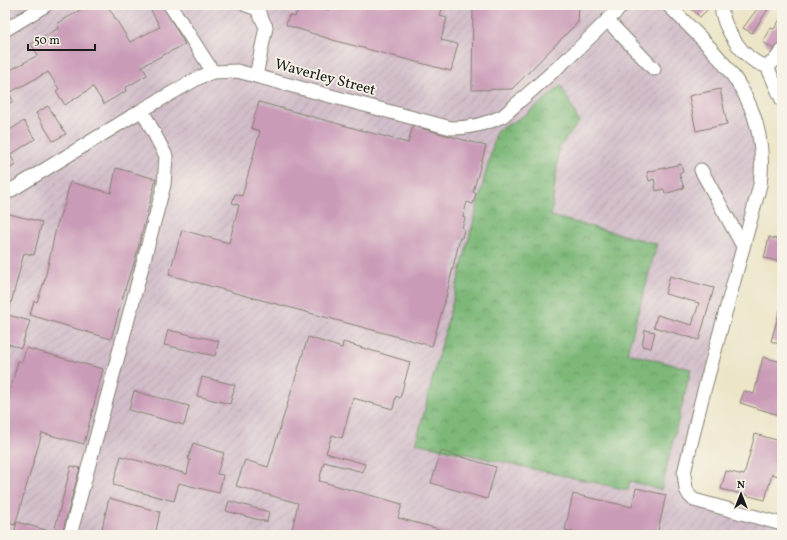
<svg xmlns="http://www.w3.org/2000/svg" width="787" height="540" viewBox="0 0 787 540" font-family="Vollkorn,serif">
  <defs>
    <pattern id="industrial-furrows" width="10" height="10" patternUnits="userSpaceOnUse"><rect width="10" height="10" fill="#d1bdc9"/><path d="M-1 1l2-2M0 10L10 0M9 11l2-2" fill="none" stroke="#b3a2ac"/></pattern>
    <pattern id="forest-crowns" width="20" height="18" patternUnits="userSpaceOnUse"><rect width="20" height="18" fill="#7db878"/><path d="M2 6a3 3 0 1 1 6 0M12 15a3 3 0 1 1 6 0" fill="none" stroke="#669562"/></pattern>
  </defs>
  <rect width="100%" height="100%" fill="#f7f3e8"/>
  <filter id="ink" filterUnits="userSpaceOnUse"><feTurbulence type="fractalNoise" baseFrequency=".025" numOctaves="2"/><feDisplacementMap in="SourceGraphic" scale="8" xChannelSelector="R" yChannelSelector="G"/><feConvolveMatrix kernelMatrix="1 2 1 2 8 2 1 2 1" color-interpolation-filters="sRGB"/></filter>
  <filter id="wash" filterUnits="userSpaceOnUse"><feTurbulence type="fractalNoise" baseFrequency=".012" numOctaves="4" result="noise"/><feDisplacementMap in="SourceGraphic" scale="16" xChannelSelector="R" yChannelSelector="G"/><feGaussianBlur stdDeviation="0.9" result="paint"/><feColorMatrix in="noise" values="0 0 0 0 0 0 0 0 0 0 0 0 0 0 0 0 0 1.4 0 .05"/><feComposite in="paint" operator="in"/></filter>
  <g filter="url(#wash)">
    <rect width="100%" height="100%" fill="#ece5c8"/>
    <path fill="url(#industrial-furrows)" d="M5,5H664L730,73L752,121L759,166L681,472L688,499L782,525V535H5Z"/>
    <path fill="url(#forest-crowns)" stroke="#4c6a4a" d="M561,85L579,122L559,148L551,216L657,244L627,353L691,369L661,490L630,481L628,490L416,443L497,130C522,119 541,104 561,85Z"/>
    <g id="blocks">
      <path fill="#ca9bb7" d="M88,5H107L130,42L160,27L148,5H162L185,44L142,66L147,75L125,88L126,91L104,104L93,87L65,105L56,91L59,89L48,72L9,93L13,101L5,106V73L38,55L31,44L59,28L57,24Z
        M299,5H310L329,10L330,5H443L440,16L447,18L441,40L458,44L451,71L336,41L286,25L289,15L295,17Z
        M473,5H579L578,22L512,89L472,90Z
        M687,5H701L707,10L700,17Z
        M760,5H771L752,33L743,28Z
        M782,16V43L774,49L763,42L771,28L774,29Z
        M720,89L727,124L696,131L689,96Z
        M259,102L408,143L413,126L486,146L473,192L476,193L473,204L467,202L463,217L465,218L462,228L464,229L462,238H460L446,297L432,346L169,275L182,230L229,243L239,205L232,203L235,194L242,196L260,131L251,128Z
        M48,106L66,134L53,141L36,113Z
        M24,121L35,139L10,155L16,165L5,171V133Z
        M681,164L683,172L679,173L684,188L665,194L664,189L656,191L654,179L649,181L647,172Z
        M116,168L156,179L135,260L131,273L130,272L111,339L30,315L34,301L37,302L45,279L56,228L63,207H64L70,182L111,193Z
        M5,213L42,222L34,255L24,253L8,315L30,321L21,348L5,343Z
        M769,237L781,240L779,250L782,251V262L764,258Z
        M670,276L714,288L699,340L654,327L657,315L692,325L699,303L665,294Z
        M780,310H782V345L771,341Z
        M168,330L219,341L215,356L164,345Z
        M645,330L655,332L651,348L642,346Z
        M308,337L342,348L343,342L410,362L400,398L396,396L393,409L353,398L342,438L332,435L326,453L365,464L363,472L324,462L319,481L402,504L398,518L454,533V535H291L298,503L236,486L245,460L268,467Z
        M26,348L103,369L84,444L42,433L15,525L5,522V410L18,361L22,362Z
        M763,357L782,362L780,383L782,384V416L740,403L744,391L754,394Z
        M202,377L235,385L230,404L197,396Z
        M134,391L189,406L184,425L129,410Z
        M755,434L780,441L775,460L782,462V477L772,474L765,500L721,489L726,471L744,475Z
        M193,443L224,453L217,474L223,475L219,493L179,483L174,501L113,485L121,456L187,474L190,460L188,459Z
        M441,451L496,467L487,499L431,483Z
        M71,466L80,468L63,530L55,528Z
        M636,488L666,495L657,535H588L565,530L573,494L632,507Z
        M109,498L160,512L155,535H108L101,533Z
        M229,501L269,512L267,522L226,511Z
        M17,522L56,533V535L14,534Z"/>
    </g>
  </g>
  <g filter="url(#ink)">
    <use href="#blocks" fill-opacity="0" stroke="#848072" stroke-width="1"/>
    <g fill="none" stroke-linecap="round" stroke-linejoin="round">
      <g stroke="#848072" stroke-width="15">
        <path id="minor" d="M170,5L213,72
          M246,5L257,9L266,27L256,76
          M668,5C722,59 771,101 760,185L701,402L684,473L686,489L689,495L694,500L782,524
          M721,5C722,27 744,62 767,66L773,62L782,51
          M607,20L654,69
          M5,30L46,5
          M767,66L782,100
          M701,170L743,246
          M5,194L142,110L200,77L213,72L237,71L451,128C469,128 487,124 503,116L575,52L623,5
          M70,535L164,185L166,156L142,110"/>
      </g>
      <use href="#minor" stroke="#fff" stroke-width="13"/>
    </g>
  </g>
  <g text-anchor="middle" dominant-baseline="central" stroke-width="3.5" stroke-linejoin="round" paint-order="stroke">
    <g font-size="15" fill="#1c1c1c" stroke="#f7f3e8">
      <text transform="translate(325 78) rotate(15)">Waverley Street</text>
    </g>
  </g>
  <rect width="787" height="540" fill="none" stroke="#f7f3e8" stroke-width="20"/>
  <g transform="translate(741 494)" stroke="#f7f3e8" stroke-width="3" paint-order="stroke">
  <path d="M0-3L7 15L0 10L-7 15Z" fill="#1c1c1c"/>
  <text y="-6" font-size="11" font-weight="bold" text-anchor="middle" fill="#1c1c1c">N</text>
  </g>
  <path d="M28 44v6h67v-6" fill="none" stroke="#1c1c1c" stroke-width="2"/>
  <text x="34" y="44" font-size="12" fill="#1c1c1c" stroke="#f7f3e8" stroke-width="3" paint-order="stroke">50 m</text>
</svg>
